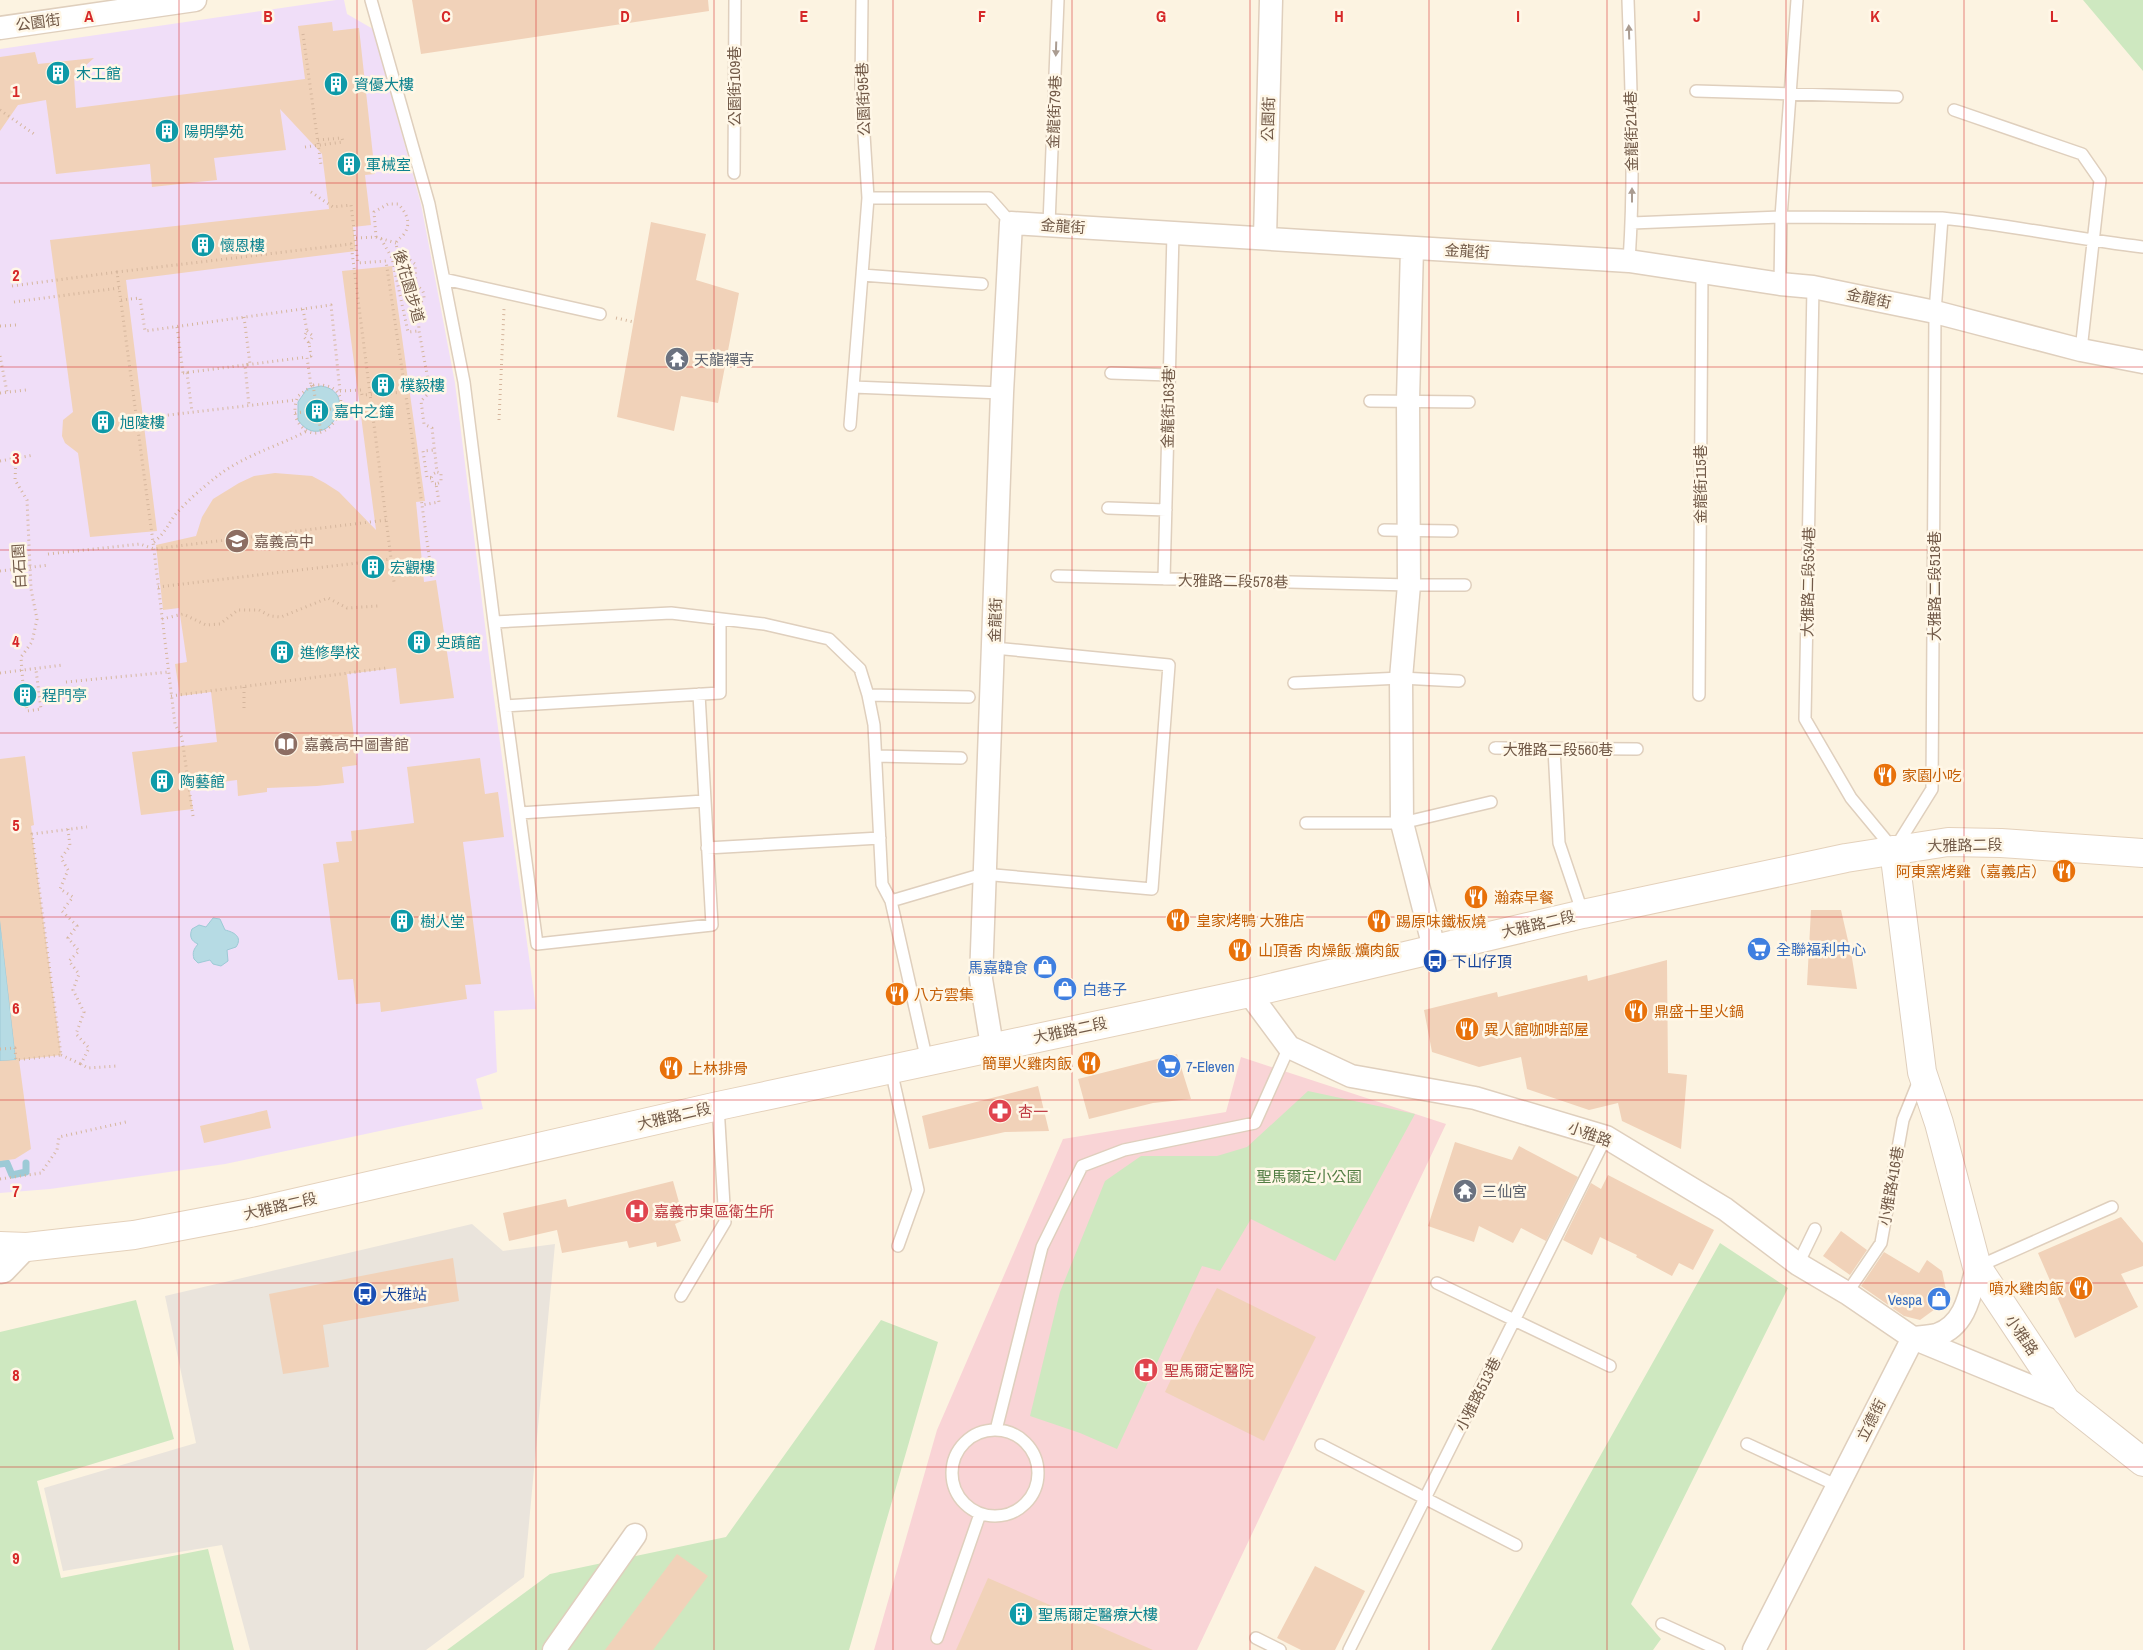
<svg xmlns="http://www.w3.org/2000/svg" width="2143" height="1650" viewBox="0 0 2143 1650" font-family="'Archivo Narrow','Noto Sans TC',sans-serif">
  <rect width="100%" height="100%" fill="#fcf3e1"/>
  <path fill="#eae4dc" d="M472,1224L503,1251L555,1244L524,1577L426,1650H250L222,1545L63,1571L44,1488L196,1443L165,1296Z"/>
  <path fill="#f0def8" d="M336,0H344L347,14L373,29L421,204L455,383L494,698L536,1009L494,1011L497,1072L476,1079L483,1109L225,1164L50,1189L0,1193V49Z"/>
  <path fill="#f9d4d6" d="M1241,1057L1446,1124L1197,1650H874L937,1430L1063,1139L1226,1112Z"/>
  <path fill="#cee8c0" d="M2083,0H2143V71Z
    M1308,1091L1415,1114L1335,1261L1251,1219L1220,1271L1202,1266L1117,1449L1080,1433L1030,1416L1060,1292L1105,1181L1141,1156H1217L1247,1147Z
    M1720,1243L1788,1288L1631,1604L1661,1639L1653,1650H1491Z
    M136,1300L174,1439L37,1481L61,1578L208,1549L234,1650H0V1332Z
    M881,1320L938,1342L849,1650H447L550,1574L726,1537Z"/>
  <path fill="#b6dbe4" stroke="#9dcad6" d="M321,386C363,392 324,457 298,420V402L307,389Z
    M213,918L220,919L225,930C234,932 243,937 236,947L227,950L228,961L221,966L213,964L210,960L198,963L194,959C192,952 194,949 198,944C191,941 189,936 192,929L199,925L206,927Z
    M0,920L16,1060L0,1061Z"/>
  <g fill="none" stroke-linecap="round" stroke-linejoin="round">
    <path stroke="#9dcad6" stroke-width="7" d="M0,1164L7,1163L12,1175L26,1172V1163"/>
  </g>
  <path fill="#f1d2b9" d="M412,0H708L709,11L421,54Z
    M332,22L333,31L359,28L375,174L365,175L371,225L353,227L356,251L126,280L157,531L90,537L78,453L65,443L62,436L63,420L73,412L50,240L329,209L322,154L280,109L286,150L214,158L217,180L152,187L150,164L56,174L46,100L18,105L0,131V57L35,52L38,64L94,58L74,76L76,108L305,79L298,26Z
    M651,222L706,234L696,280L739,293L718,403L681,396L674,431L617,417Z
    M392,266L425,501L416,502L424,582L436,580L454,698L400,704L396,668L347,674L357,765L342,767L344,783L317,786L267,788V792L238,796L237,780L189,786L193,809L141,815L132,752L217,742L211,692L180,696L175,664L187,662L179,608L163,610L156,545L196,536L202,517L213,499L239,483L254,476L275,473L312,476L325,483L339,492L376,530L342,271Z
    M25,756L34,825L31,826L61,1055L19,1060L31,1149L15,1159L0,1161V1061L16,1060L0,920V759Z
    M480,758L485,794L498,792L504,837L463,842L481,984L465,985L467,999L381,1012L380,1002L356,1004L353,979L338,980L323,864L339,862L336,842L352,841L351,831L414,823L407,767Z
    M1811,910H1841L1852,958L1857,989L1807,985Z
    M1667,960L1668,1073L1687,1075L1681,1149L1622,1121L1618,1103L1589,1110L1527,1089L1521,1057L1479,1067L1432,1052L1424,1010L1497,992L1498,997L1587,975L1588,981Z
    M1177,1054L1191,1099L1153,1103L1089,1119L1078,1079Z
    M1038,1086L1049,1131L1005,1132L929,1149L922,1116Z
    M267,1110L271,1128L204,1143L200,1126Z
    M1455,1142L1512,1160L1519,1146L1578,1177L1546,1241L1521,1228L1513,1243L1479,1226L1474,1242L1428,1226Z
    M1608,1175L1714,1230L1693,1270L1679,1263L1672,1276L1636,1257L1637,1255L1600,1237L1592,1255L1563,1240L1591,1183L1601,1189Z
    M673,1181L684,1220L675,1224L681,1241L657,1247L656,1242L629,1248L627,1241L562,1253L557,1230L509,1241L503,1213L566,1199L568,1207Z
    M2121,1217L2143,1243V1266L2121,1274L2138,1307L2075,1338L2038,1253Z
    M1841,1231L1867,1250L1850,1275L1823,1256Z
    M1884,1252L1919,1273L1927,1260L1942,1271L1946,1290L1942,1304L1920,1320L1904,1316L1861,1286Z
    M453,1258L459,1301L323,1325L329,1367L283,1374L269,1294Z
    M1217,1288L1316,1337L1264,1441L1165,1392L1196,1327Z
    M677,1554L708,1576L653,1650H605Z
    M1315,1566L1365,1591L1335,1650H1301L1277,1638Z
    M988,1578L1153,1650H956Z"/>
  <g fill="none" stroke-linecap="round" stroke-linejoin="round">
    <g stroke="#dfcfbd" stroke-width="14">
      <path id="service" d="M371,0L429,204L464,382L494,622L671,613L764,624L829,639L860,669L868,695L874,725L882,884L891,901L983,874L1152,889L1169,665L994,648
        M862,0L861,87L868,198H989L1011,223
        M1628,0C1631,87 1635,174 1629,261
        M1696,91L1897,97
        M1954,110L2082,154L2100,180L2081,350
        M734,173L735,0
        M868,198L862,275L982,284
        M1632,223L1781,217L1942,218
        M1049,224L1058,0
        M444,279L600,314
        M1780,284L1781,217L1797,0
        M1813,287L1805,719L1851,798L1894,850L1932,789L1935,312L1942,218C2010,225 2076,239 2143,247
        M1111,373L1169,375
        M853,387L1002,393
        M1370,401L1469,402
        M850,425L862,275
        M1108,508L1166,510
        M1384,530L1452,531
        M1057,576L1409,585H1465
        M1164,579L1173,234
        M494,622L537,944L712,925L699,694
        M1294,683L1401,678L1459,681
        M868,695L969,697
        M1699,695L1702,273
        M505,706L720,693V619
        M876,756L961,758
        M520,813L704,801
        M1306,823H1402L1491,802
        M707,848L880,838
        M891,901L927,1061
        M1583,914L1559,843L1554,749L1495,748L1637,749
        M891,1070L918,1190L898,1246
        M1798,1264L1815,1229
        M1977,1267L2112,1207
        M1437,1283L1610,1366
        M1847,1293L1881,1243L1903,1120L1920,1078
        M681,1296L725,1222L718,1106
        M952 1473a43 43 0 1 1 86 0a43 43 0 1 1-86 0Z
        M996,1430L1042,1247L1082,1166L1124,1150L1255,1123L1289,1047
        M1747,1444L1838,1486
        M1321,1445L1516,1545
        M1662,1624L1719,1650
        M937,1638L980,1514
        M1256,1638L1280,1650
        M1349,1650L1606,1137"/>
    </g>
    <g stroke="#dfcfbd" stroke-width="25">
      <path id="minor" d="M0,28L195,0
        M1265,238L1271,0
        M1412,248L1408,400L1409,585L1401,678L1402,823L1434,948
        M1249,993L1289,1047L1351,1076L1475,1098L1606,1137L1725,1209L1798,1264L1847,1293L1913,1338C1921,1337 1929,1337 1937,1335C1966,1325 1970,1294 1977,1267
        M992,1046L981,979L1002,393L1011,223L1629,261L1780,284L1813,287L1935,312L2081,350L2143,362
        M0,1272L4,1271L27,1247
        M554,1650L635,1535
        M1754,1650L1913,1338L2066,1401"/>
    </g>
    <g stroke="#dfcfbd" stroke-width="30">
      <path id="tertiary" d="M1894,850L1922,1072L1939,1123L1977,1267L2066,1401L2143,1462"/>
    </g>
    <g stroke="#e4d1bb" stroke-width="30">
      <path id="secondary" d="M0,1246L27,1247L134,1235L250,1213L718,1106L1249,993L1583,914L1846,858L1948,842L2001,843L2143,853"/>
    </g>
    <path stroke="#d5b69d" stroke-width="3" stroke-dasharray="1 4" stroke-linecap="butt" d="M303,34L321,165
      M0,110L34,134
      M318,140L342,138L343,142
      M305,147L343,142
      M311,192L333,207L351,205L358,263L386,261L422,505
      M376,237L396,243
      M356,238L376,237L374,212L388,204H398C406,212 412,223 404,234C401,238 398,239 396,243L397,249L415,264L416,286
      M381,239L392,258L408,332L419,331
      M12,286L117,272
      M121,300L140,298L145,331L331,305L340,391
      M14,302L119,288
      M418,305L424,299C424,292 423,289 416,286L409,289V299L418,305L419,331L429,385L427,395L421,401L424,424L432,428L437,472L441,473V482L436,484L439,502L422,505L432,577
      M303,309L307,331L304,337L309,343L311,356L307,357L311,386
      M244,317L250,364L245,365L249,406
      M616,318L634,322
      M0,326L17,325
      M177,327L183,373H187L192,412
      M307,331L313,336L309,343
      M0,356L7,392
      M183,373L307,357
      M313,385C369,381 328,456 301,426C293,417 294,406 298,396Z
      M313,385L321,432
      M340,391L361,390L362,395L405,392
      M0,393L26,390
      M295,413L341,408
      M143,418L296,400
      M499,420L504,309
      M16,458L15,480L27,500L31,589L37,619L32,642L21,657L23,685
      M0,461L34,455
      M431,478H427L423,451L435,450
      M436,484H433L431,478L433,474L437,472
      M154,542C164,534 168,525 175,515C185,503 202,488 215,478C242,456 276,447 307,431
      M48,554L140,544L154,549L386,520
      M0,571L49,565
      M158,587L391,559
      M162,619L183,614L206,625L220,624L238,610H259L270,616L281,617L328,598L347,608L378,606
      M0,673L63,665
      M66,682L169,672
      M244,687V711
      M171,696L387,668
      M26,702L27,711L41,709L36,670
      M193,816L182,738L175,724L153,542L117,272L351,244L394,582
      M68,829L70,846L61,858L68,870L60,889L73,897L62,911L77,926L68,938L79,951L69,961L79,974L73,990L84,1012L76,1034L89,1048L81,1064L88,1068L117,1066
      M0,1049L15,1048L16,1060L61,1055L32,834L87,827
      M61,1055L81,1064
      M0,1179L41,1173L57,1150L59,1137L126,1122"/>
    <use href="#service" stroke="#fff" stroke-width="11"/>
    <use href="#minor" stroke="#fff" stroke-width="22"/>
    <use href="#tertiary" stroke="#fff" stroke-width="28"/>
    <use href="#secondary" stroke="#fff" stroke-width="28"/>
  </g>
  <defs><path id="oneway-solid" d="M-6-.8H1V-3.2L6.5 0L1 3.2V.8H-6Z" transform="scale(1.25)"/></defs>
  <g fill="#aa9c91">
    <use href="#oneway-solid" transform="translate(1629 32) rotate(-92)"/>
    <use href="#oneway-solid" transform="translate(1056 49) rotate(92)"/>
    <use href="#oneway-solid" transform="translate(1632 195) rotate(-90)"/>
  </g>
  <path fill="none" stroke="#d62828" stroke-width="1" stroke-opacity="0.55" d="M179,0V1650M357,0V1650M536,0V1650M714,0V1650M893,0V1650M1072,0V1650M1250,0V1650M1429,0V1650M1607,0V1650M1786,0V1650M1964,0V1650M0,183H2143M0,367H2143M0,550H2143M0,733H2143M0,917H2143M0,1100H2143M0,1283H2143M0,1467H2143"/>
  <defs>
    <g id="building-disc" transform="scale(1.25)"><circle r="9.5" fill="#0f9aa8" stroke="#fff7e7"/><path d="M-4-6H4V6H1V3H-1V6H-4ZM-2.5-4.3h1.7v1.8h-1.7ZM.8-4.3h1.7v1.8H.8ZM-2.5-1h1.7V.8h-1.7ZM.8-1h1.7V.8H.8Z" fill="#fff"/></g>
    <g id="temple-disc" transform="scale(1.25)"><circle r="9.5" fill="#6b7280" stroke="#fff7e7"/><path d="M0-6L5-2H3V0L6.5 2.5H4V6H1.5V3h-3V6H-4V2.5H-6.5L-3 0V-2H-5Z" fill="#fff"/></g>
    <g id="school-disc" transform="scale(1.25)"><circle r="9.5" fill="#8d6e63" stroke="#fff7e7"/><path d="M0-5L7-2L0 1L-7-2ZM-4 1L0 2.5L4 1V4Q0 6-4 4Z" fill="#fff"/></g>
    <g id="library-disc" transform="scale(1.25)"><circle r="9.5" fill="#8d6e63" stroke="#fff7e7"/><path d="M-6-4Q-3-5.5-.7-3.5V5Q-3 3-6 4ZM6-4Q3-5.5 .7-3.5V5Q3 3 6 4Z" fill="#fff"/></g>
    <g id="restaurant-disc" transform="scale(1.25)"><circle r="9.5" fill="#e8710a" stroke="#fff7e7"/><path d="M-5-6h1v4h1v-4h1v4h1v-4h1v5L-1.5 .5V6h-2V.5L-5-1ZM5-6V6H3V1.5H1.5Q1.5-4 5-6Z" fill="#fff"/></g>
    <g id="supermarket-disc" transform="scale(1.25)"><circle r="9.5" fill="#3f7fe0" stroke="#fff7e7"/><path d="M-6-5.5h2.5l.6 2H6L4.5 2H-2.5L-4.4-4H-6ZM-1.5 3.2a1.3 1.3 0 1 0 .1 0ZM3 3.2a1.3 1.3 0 1 0 .1 0Z" fill="#fff"/></g>
    <g id="bus-disc" transform="scale(1.25)"><circle r="9.5" fill="#1a4fb4" stroke="#fff7e7"/><path d="M-5-6H5V4H4V6H2V4H-2V6H-4V4H-5ZM-3.5-4V0h7V-4ZM-3.5 1.2v1.5H-2V1.2ZM2 1.2v1.5H3.5V1.2Z" fill="#fff"/></g>
    <g id="shop-disc" transform="scale(1.25)"><circle r="9.5" fill="#3f7fe0" stroke="#fff7e7"/><path d="M-5-2.5h2.3a2.7 3.5 0 0 1 5.4 0H5L5.5 6h-11ZM-1.5-2.5h3a1.5 2.3 0 0 0-3 0Z" fill="#fff"/></g>
    <g id="pharmacy-disc" transform="scale(1.25)"><circle r="9.5" fill="#e0444e" stroke="#fff7e7"/><path d="M-2-6h4v4h4v4h-4v4h-4v-4h-4v-4h4Z" fill="#fff"/></g>
    <g id="hospital-disc" transform="scale(1.25)"><circle r="9.5" fill="#e0444e" stroke="#fff7e7"/><path d="M-5-5h3v3.5h4V-5h3V5h-3V1.5h-4V5h-3Z" fill="#fff"/></g>
  </defs>
  <g fill-rule="evenodd">
    <use href="#building-disc" x="58" y="73"/>
    <use href="#building-disc" x="336" y="84"/>
    <use href="#building-disc" x="167" y="131"/>
    <use href="#building-disc" x="349" y="164"/>
    <use href="#building-disc" x="203" y="245"/>
    <use href="#temple-disc" x="677" y="359"/>
    <use href="#building-disc" x="383" y="385"/>
    <use href="#building-disc" x="317" y="411"/>
    <use href="#building-disc" x="103" y="422"/>
    <use href="#school-disc" x="237" y="541"/>
    <use href="#building-disc" x="373" y="567"/>
    <use href="#building-disc" x="419" y="642"/>
    <use href="#building-disc" x="282" y="652"/>
    <use href="#building-disc" x="25" y="695"/>
    <use href="#library-disc" x="286" y="744"/>
    <use href="#restaurant-disc" x="1885" y="775"/>
    <use href="#building-disc" x="162" y="781"/>
    <use href="#restaurant-disc" x="2064" y="871"/>
    <use href="#restaurant-disc" x="1476" y="897"/>
    <use href="#restaurant-disc" x="1178" y="920"/>
    <use href="#building-disc" x="402" y="921"/>
    <use href="#restaurant-disc" x="1379" y="921"/>
    <use href="#supermarket-disc" x="1759" y="949"/>
    <use href="#restaurant-disc" x="1240" y="950"/>
    <use href="#bus-disc" x="1435" y="961"/>
    <use href="#shop-disc" x="1045" y="967"/>
    <use href="#shop-disc" x="1065" y="989"/>
    <use href="#restaurant-disc" x="897" y="994"/>
    <use href="#restaurant-disc" x="1636" y="1011"/>
    <use href="#restaurant-disc" x="1467" y="1029"/>
    <use href="#restaurant-disc" x="1089" y="1063"/>
    <use href="#supermarket-disc" x="1169" y="1066"/>
    <use href="#restaurant-disc" x="671" y="1068"/>
    <use href="#pharmacy-disc" x="1000" y="1111"/>
    <use href="#temple-disc" x="1465" y="1191"/>
    <use href="#hospital-disc" x="637" y="1211"/>
    <use href="#restaurant-disc" x="2081" y="1288"/>
    <use href="#bus-disc" x="365" y="1294"/>
    <use href="#shop-disc" x="1939" y="1299"/>
    <use href="#hospital-disc" x="1146" y="1370"/>
    <use href="#building-disc" x="1021" y="1614"/>
  </g>
  <g text-anchor="middle" dominant-baseline="central" stroke-width="5" stroke-linejoin="round" paint-order="stroke">
    <g font-size="15" fill="#725a48" stroke="#fff7e7">
      <text transform="translate(38 22) rotate(-8)">公園街</text>
      <text transform="translate(734 86) rotate(-90)">公園街109巷</text>
      <text transform="translate(863 99) rotate(-92)">公園街95巷</text>
      <text transform="translate(1054 112) rotate(-88)">金龍街79巷</text>
      <text transform="translate(1268 119) rotate(-88)">公園街</text>
      <text transform="translate(1631 131) rotate(-91)">金龍街214巷</text>
      <text transform="translate(1063 226) rotate(4)">金龍街</text>
      <text transform="translate(1467 251) rotate(3)">金龍街</text>
      <text transform="translate(409 286) rotate(74)">後花園步道</text>
      <text transform="translate(1869 298) rotate(12)">金龍街</text>
      <text transform="translate(1168 407) rotate(-89)">金龍街163巷'</text>
      <text transform="translate(1700 484) rotate(-90)">金龍街115巷</text>
      <text transform="translate(19 566) rotate(-93)">白石園</text>
      <text transform="translate(1233 581) rotate(1)">大雅路二段578巷</text>
      <text transform="translate(1808 582) rotate(-89)">大雅路二段534巷</text>
      <text transform="translate(1934 586) rotate(-90)">大雅路二段518巷</text>
      <text transform="translate(995 620) rotate(-88)">金龍街</text>
      <text x="1558" y="749">大雅路二段560巷</text>
      <text transform="translate(1965 845) rotate(-1)">大雅路二段</text>
      <text transform="translate(1538 924) rotate(-13)">大雅路二段</text>
      <text transform="translate(1070 1030) rotate(-12)">大雅路二段</text>
      <text transform="translate(674 1116) rotate(-13)">大雅路二段</text>
      <text transform="translate(1590 1134) rotate(20)">小雅路</text>
      <text transform="translate(1891 1186) rotate(-80)">小雅路416巷</text>
      <text transform="translate(280 1206) rotate(-13)">大雅路二段</text>
      <text transform="translate(2022 1335) rotate(56)">小雅路</text>
      <text transform="translate(1478 1394) rotate(-63)">小雅路513巷</text>
      <text transform="translate(1871 1420) rotate(-63)">立德街</text>
    </g>
    <g font-size="15" fill="#0d838f" stroke="#fff7e7" text-anchor="start">
      <text x="76" y="73">木工館</text>
      <text x="354" y="84">資優大樓</text>
      <text x="184" y="131">陽明學苑</text>
      <text x="366" y="164">軍械室</text>
      <text x="220" y="245">懷恩樓</text>
      <text x="400" y="385">樸毅樓</text>
      <text x="334" y="411">嘉中之鐘</text>
      <text x="120" y="422">旭陵樓</text>
      <text x="390" y="567">宏觀樓</text>
      <text x="436" y="642">史蹟館</text>
      <text x="300" y="652">進修學校</text>
      <text x="42" y="695">程門亭</text>
      <text x="180" y="781">陶藝館</text>
      <text x="420" y="921">樹人堂</text>
      <text x="1038" y="1614">聖馬爾定醫療大樓</text>
    </g>
    <g font-size="15" fill="#5b616d" stroke="#fff7e7" text-anchor="start">
      <text x="694" y="359">天龍禪寺</text>
      <text x="1482" y="1191">三仙宮</text>
    </g>
    <g font-size="15" fill="#785e54" stroke="#fff7e7" text-anchor="start">
      <text x="254" y="541">嘉義高中</text>
      <text x="304" y="744">嘉義高中圖書館</text>
    </g>
    <g font-size="15" fill="#c56008" stroke="#fff7e7" text-anchor="start">
      <text x="1902" y="775">家園小吃</text>
      <text x="2046" y="871" text-anchor="end">阿東窯烤雞（嘉義店）</text>
      <text x="1494" y="897">瀚森早餐</text>
      <text x="1196" y="920">皇家烤鴨 大雅店</text>
      <text x="1396" y="921">踢原味鐵板燒</text>
      <text x="1258" y="950">山頂香 肉燥飯 爌肉飯</text>
      <text x="914" y="994">八方雲集</text>
      <text x="1654" y="1011">鼎盛十里火鍋</text>
      <text x="1484" y="1029">異人館咖啡部屋</text>
      <text x="1072" y="1063" text-anchor="end">簡單火雞肉飯</text>
      <text x="688" y="1068">上林排骨</text>
      <text x="2064" y="1288" text-anchor="end">噴水雞肉飯</text>
    </g>
    <g font-size="15" fill="#366cbe" stroke="#fff7e7" text-anchor="start">
      <text x="1776" y="949">全聯福利中心</text>
      <text x="1028" y="967" text-anchor="end">馬嘉韓食</text>
      <text x="1082" y="989">白巷子</text>
      <text x="1186" y="1066">7-Eleven</text>
      <text x="1922" y="1299" text-anchor="end">Vespa</text>
    </g>
    <g font-size="15" fill="#164399" stroke="#fff7e7" text-anchor="start">
      <text x="1452" y="961">下山仔頂</text>
      <text x="382" y="1294">大雅站</text>
    </g>
    <g font-size="15" fill="#be3a42" stroke="#fff7e7" text-anchor="start">
      <text x="1018" y="1111">杏一</text>
      <text x="654" y="1211">嘉義市東區衛生所</text>
      <text x="1164" y="1370">聖馬爾定醫院</text>
    </g>
    <g font-size="15" fill="#527d43" stroke="#fff7e7">
      <text x="1309" y="1176">聖馬爾定小公園</text>
    </g>
  </g>
  <g font-size="16" text-anchor="middle" font-weight="bold" fill="#d62828" stroke="#fff7e7" stroke-width="5" stroke-linejoin="round" paint-order="stroke">
    <text x="89" y="22">A</text>
    <text x="268" y="22">B</text>
    <text x="446" y="22">C</text>
    <text x="625" y="22">D</text>
    <text x="804" y="22">E</text>
    <text x="982" y="22">F</text>
    <text x="1161" y="22">G</text>
    <text x="1339" y="22">H</text>
    <text x="1518" y="22">I</text>
    <text x="1697" y="22">J</text>
    <text x="1875" y="22">K</text>
    <text x="2054" y="22">L</text>
    <text x="16" y="97">1</text>
    <text x="16" y="281">2</text>
    <text x="16" y="464">3</text>
    <text x="16" y="647">4</text>
    <text x="16" y="831">5</text>
    <text x="16" y="1014">6</text>
    <text x="16" y="1197">7</text>
    <text x="16" y="1381">8</text>
    <text x="16" y="1564">9</text>
  </g>
</svg>
